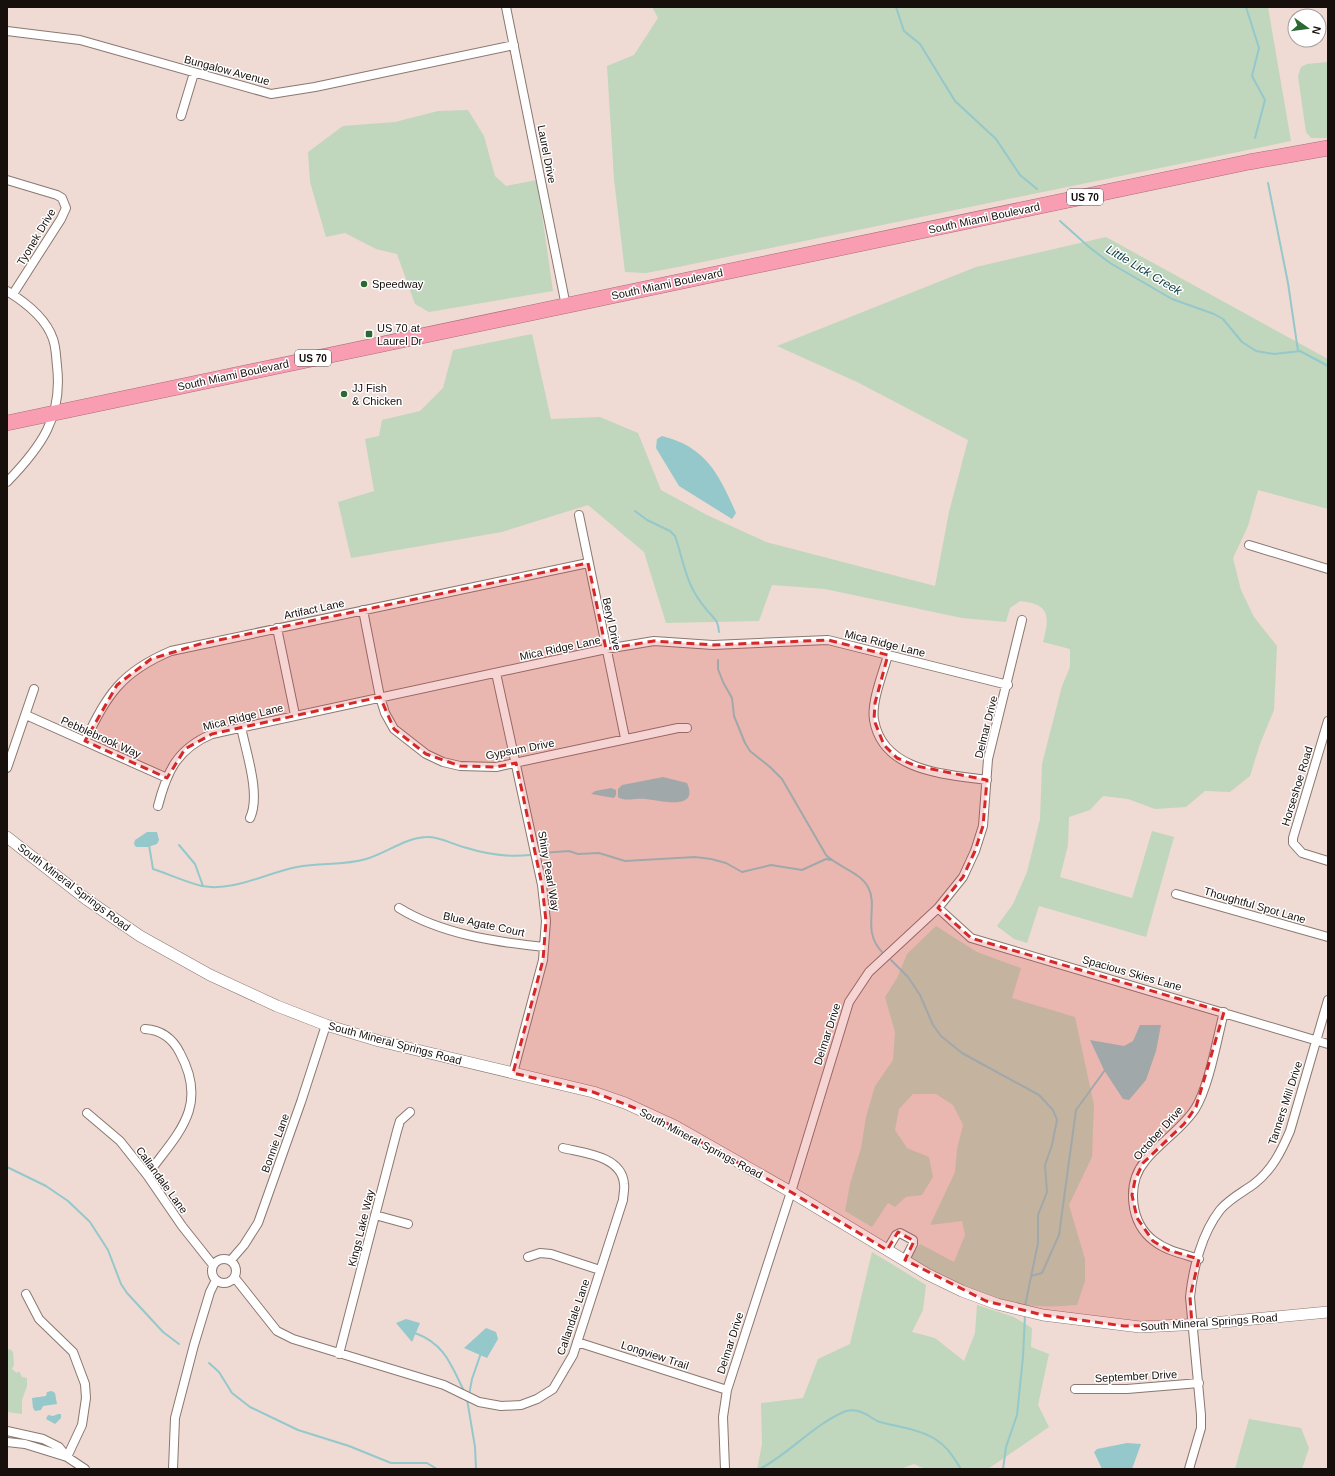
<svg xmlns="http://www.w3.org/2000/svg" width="1335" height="1476" viewBox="0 0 1335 1476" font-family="Helvetica,sans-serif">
  <rect width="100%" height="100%" fill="#efdbd3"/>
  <path fill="#c0d6bd" d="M652,7H1268L1291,141L678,267L646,273L625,272L614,179L607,66L634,55L658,18Z
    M1328,62V138H1311L1306,132L1298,76L1301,67L1307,64Z
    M468,110L484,136L495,176L506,186L537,180L553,291L429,312L415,304L397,254L376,249L345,233L326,237L310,182L308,152L343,126L395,122L438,111Z
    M1106,237L1328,359V509L1258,490L1248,526L1233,558L1241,590L1254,617L1277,646L1274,710L1260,744L1250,776L1230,792L1205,791L1186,807L1155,809L1128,799L1103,796L1090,810L1069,817L1068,845L1060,877L1132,898L1152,831L1174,837L1146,937L1039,906L1027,943L1014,939L997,926L1013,904L1027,872L1040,819L1042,764L1062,686L1070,667V649L1043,642C1050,616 1050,604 1020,601L1010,608L1006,622L962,618L825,589L772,585L759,621L666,623L644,552L588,505L502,532L351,558L338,502L374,491L365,439L379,436L382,420L420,411L443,388L453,350L532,334L551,419L600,417L638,433L661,490L707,515L766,542L935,586L949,512L968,440L857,382L777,346L976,267Z
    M936,926L977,952L1021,968L1012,998L1075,1017L1094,1105L1092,1157L1069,1205L1085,1259V1281L1077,1305C1064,1306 1050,1307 1037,1306C997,1304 944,1278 910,1257L920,1244L954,1262L965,1235L962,1221L930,1225L955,1172L957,1149L963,1125L953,1105L936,1094H913L899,1109L895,1130L907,1148L929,1157L933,1177L922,1195L906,1197L895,1207L888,1203L872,1227L845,1211L850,1184L861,1148L866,1117L875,1086L893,1060L895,1032L885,997L897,978L907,954Z
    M872,1252L926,1285L923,1310L912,1332L935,1338L964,1361L975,1333L977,1305L1014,1317L1032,1328L1031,1347L1049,1354L1038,1405L1049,1427L988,1469H925L914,1464L900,1469H757L762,1444L761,1403L803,1398L818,1359L850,1344Z
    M10,1349L13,1352L14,1365L12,1369L17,1373L19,1371L22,1377L27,1378V1386L22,1400V1414L7,1412V1350Z
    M1249,1419L1301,1428L1309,1448L1302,1469H1235Z"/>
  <path fill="#94c8cb" d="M662,436C706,447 719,474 736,513L732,519L679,486L656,448L657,439Z
    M663,777L687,783C700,812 659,800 645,799C637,798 624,802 618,797V789L622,785Z
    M611,788L616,790V795L614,798L591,794L595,791Z
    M147,832H157L159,840L157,844L148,847H136L134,844L135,840Z
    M1140,1025H1161L1156,1051L1146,1080L1129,1100L1123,1099L1104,1070L1090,1040L1124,1046L1133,1041Z
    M406,1319L420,1323L412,1342L396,1323Z
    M486,1328L496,1332L498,1339L487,1358L464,1348Z
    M52,1391L55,1393L57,1404L43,1406L41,1410L35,1411L33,1408L32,1398L46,1396L47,1392Z
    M58,1414H61V1418L55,1424L46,1419L48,1415L53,1416Z
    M1127,1443L1141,1444L1132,1469H1102L1094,1452L1097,1449Z"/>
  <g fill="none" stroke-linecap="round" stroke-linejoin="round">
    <path stroke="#94c8cb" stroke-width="2" d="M896,7L904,31L920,44L955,101L996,139L1020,175L1037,189
      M1246,7L1259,48L1252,76L1265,100L1255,138
      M1268,183L1288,283L1298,351
      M1060,221L1089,247L1110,263L1172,299L1214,314L1223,319L1242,342L1256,351L1274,354L1300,351L1328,366
      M635,511L647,520L670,531L675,536C685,565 685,584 706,609C714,619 718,619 719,632
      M718,660V669L723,682L732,698L734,716L745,743L750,751L770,767L782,779L826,855C838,867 860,872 868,887C879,907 861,930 882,952
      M149,845L153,869C169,874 185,882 202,886C234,892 266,873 297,867C320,862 343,866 366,859C386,853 405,838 426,837C440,836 453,845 467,848C486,854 510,857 530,855
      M179,845L195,864L203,886
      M541,853L569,851L578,854L599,853L625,861L695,857L711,859L726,863L742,872L771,865L802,870L826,859L831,860
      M891,960L908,977L920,995L933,1025L941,1036L962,1053L1039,1095L1053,1110L1057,1120L1052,1145L1045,1165L1047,1192L1038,1215V1243L1025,1306
      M7,1167L46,1186L68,1201L90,1222L108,1250L121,1284L127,1293L163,1332L179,1344
      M1031,1276L1042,1273L1059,1235L1076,1110L1105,1070
      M415,1333C445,1344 451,1365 464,1391
      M209,1363L219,1372L232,1393L250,1407L298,1430L349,1446L391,1463H427L437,1469
      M469,1395L472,1379L481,1353
      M467,1399L475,1447L476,1469
      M760,1469C790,1453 814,1424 846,1411C851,1410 857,1410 861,1412C868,1414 873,1420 880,1422C898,1427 919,1429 935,1439C948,1447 953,1457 961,1469
      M1003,1469L1006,1447L1017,1415L1023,1357L1025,1315"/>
    <g stroke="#8a7871" stroke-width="10">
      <path id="street" d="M506,7L566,306
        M7,31L80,40L271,94L315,87L514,45
        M181,116L194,73
        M7,180L57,195L62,198L66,208L61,219L13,294
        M7,291C25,302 46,318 53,339C56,347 56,357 57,366C63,417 41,447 7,482
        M579,515L625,738
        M1249,545L1328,569
        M363,610L380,697L385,713L394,729L426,754L443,762L460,766L496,767L678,728H687
        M277,628L295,715
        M888,655C883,673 871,702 874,720C883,772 945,774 987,780
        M496,673L542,885L546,921L543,960L513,1073
        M26,715L167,778
        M1328,721L1293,838V843L1302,853L1328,861
        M241,727C246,752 261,795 250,818
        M85,741C107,695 121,672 171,651L588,563
        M7,768L34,689
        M158,806C167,771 177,749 212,734L606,649L654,641L713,645L828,640L1008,685
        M1176,894L1328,937
        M399,908C441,934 496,942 544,947
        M938,908L971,938L1328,1044
        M145,1029C161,1030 173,1039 180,1053C209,1107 178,1133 147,1175
        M87,1113L120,1141L147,1175L182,1226L213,1265
        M375,1215L408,1224
        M887,1250L896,1235L900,1233L913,1240V1244L905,1260
        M528,1257L540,1253L551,1254L600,1270
        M212 1271a12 12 0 1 1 24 0a12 12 0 1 1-24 0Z
        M1199,1259C1183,1254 1167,1251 1154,1241C1130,1223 1126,1184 1145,1161C1160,1142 1182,1129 1195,1109C1209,1087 1217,1039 1224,1012
        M231,1260L244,1245L258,1223L301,1102L326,1025
        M235,1278L277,1331L293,1339L444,1385L479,1402L501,1406L521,1405L537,1399L553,1389L573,1355L623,1200C623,1195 625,1189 624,1184C622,1156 584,1153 563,1148
        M26,1294L39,1319L73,1352L85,1384L86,1398L82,1425L67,1457
        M577,1342L727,1390
        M339,1354L397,1131L400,1121L410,1112
        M1075,1389H1127L1199,1383
        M7,1431L43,1439L59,1447L67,1457L85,1469
        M7,1442L25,1444L67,1457
        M173,1469L175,1418L194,1345L210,1292L216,1280
        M725,1469L723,1417L727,1390L791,1192L849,1002L869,972L938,908L963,877L975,851L983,826L988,759L1022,620
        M1189,1469L1201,1428V1415L1190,1297C1193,1268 1202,1233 1220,1210C1229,1199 1243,1192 1254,1184C1272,1170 1281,1152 1290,1131L1328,1000"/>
    </g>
    <g stroke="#8a7871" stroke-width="12">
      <path id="secondary" d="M7,837L86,899L140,936L210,975L277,1006L326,1025L379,1041L593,1092L625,1103L675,1126L791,1192L927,1274L962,1291L997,1304L1043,1315L1140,1327L1202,1324L1328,1312"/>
    </g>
    <g stroke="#aa6c78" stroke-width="16">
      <path id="highway" d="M7,423L1249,162L1328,148"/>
    </g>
    <use href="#street" stroke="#fff" stroke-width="8"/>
    <use href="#secondary" stroke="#fff" stroke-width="11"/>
    <use href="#highway" stroke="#f99eb2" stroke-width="15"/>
  </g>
  <path fill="#d62828" fill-opacity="0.2" stroke="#d62828" stroke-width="3" stroke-dasharray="8 5" stroke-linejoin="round" d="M588,563L606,649L654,641L713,645L828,640L888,655L875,703L874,720L884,745L897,758L916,766L987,780L983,826L975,851L963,877L938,908L971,938L1224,1012L1196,1107L1184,1124L1143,1163L1135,1180L1132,1195L1137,1218L1153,1241L1168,1250L1199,1259L1190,1297L1192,1325L1124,1326L1043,1315L986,1301L905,1260L914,1241L898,1232L887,1250L791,1192L648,1113L593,1092L513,1073L543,960L546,921L542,885L516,763L496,767L460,766L426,754L394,729L380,697L212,734L185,749L167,778L85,741L117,685L151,659L200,644Z"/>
  <g fill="#2a6931" stroke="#fff" stroke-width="1.5">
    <circle cx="364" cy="284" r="4"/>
    <rect x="365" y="330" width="8" height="8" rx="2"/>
    <circle cx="344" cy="394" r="4"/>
  </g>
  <g text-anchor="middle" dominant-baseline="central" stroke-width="3" stroke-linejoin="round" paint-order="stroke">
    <g fill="#fff" stroke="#5c5755" stroke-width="1">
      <rect x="1067" y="189" width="36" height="16" rx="3"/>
      <rect x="295" y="350" width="36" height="16" rx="3"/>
    </g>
    <g font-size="10" font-weight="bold" fill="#160f0c">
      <text x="1085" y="197">US 70</text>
      <text x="313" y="358">US 70</text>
    </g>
    <g font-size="11" fill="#160f0c" stroke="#fff">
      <text transform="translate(227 70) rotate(15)">Bungalow Avenue</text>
      <text transform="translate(547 154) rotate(79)">Laurel Drive</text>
      <text transform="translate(984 218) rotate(-12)">South Miami Boulevard</text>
      <text transform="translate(36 237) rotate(-59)">Tyonek Drive</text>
      <text transform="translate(667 284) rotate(-12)">South Miami Boulevard</text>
      <text transform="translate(233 375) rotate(-12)">South Miami Boulevard</text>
      <text transform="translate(314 609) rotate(-12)">Artifact Lane</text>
      <text transform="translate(612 624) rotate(78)">Beryl Drive</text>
      <text transform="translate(885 643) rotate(14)">Mica Ridge Lane</text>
      <text transform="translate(560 648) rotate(-12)">Mica Ridge Lane</text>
      <text transform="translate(243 717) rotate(-14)">Mica Ridge Lane</text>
      <text transform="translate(986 727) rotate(-76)">Delmar Drive</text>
      <text transform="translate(101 737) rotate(24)">Pebblebrook Way</text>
      <text transform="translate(520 749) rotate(-11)">Gypsum Drive</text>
      <text transform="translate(1297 786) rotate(-73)">Horseshoe Road</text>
      <text transform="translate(549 871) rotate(80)">Shiny Pearl Way</text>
      <text transform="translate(74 887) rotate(37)">South Mineral Springs Road</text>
      <text transform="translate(1255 905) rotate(16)">Thoughtful Spot Lane</text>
      <text transform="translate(484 924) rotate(12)">Blue Agate Court</text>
      <text transform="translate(1132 973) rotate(16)">Spacious Skies Lane</text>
      <text transform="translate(827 1034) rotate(-72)">Delmar Drive</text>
      <text transform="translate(395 1043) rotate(15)">South Mineral Springs Road</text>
      <text transform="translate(1285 1103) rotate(-72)">Tanners Mill Drive</text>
      <text transform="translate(1158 1133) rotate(-48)">October Drive</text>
      <text transform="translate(275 1143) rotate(-70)">Bonnie Lane</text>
      <text transform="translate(701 1143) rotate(28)">South Mineral Springs Road</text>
      <text transform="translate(162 1180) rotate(54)">Callandale Lane</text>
      <text transform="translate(361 1228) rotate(-76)">Kings Lake Way</text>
      <text transform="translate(573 1317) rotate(-71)">Callandale Lane</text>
      <text transform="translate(1209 1322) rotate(-4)">South Mineral Springs Road</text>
      <text transform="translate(730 1343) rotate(-72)">Delmar Drive</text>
      <text transform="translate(655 1355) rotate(18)">Longview Trail</text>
      <text transform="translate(1136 1376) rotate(-3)">September Drive</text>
    </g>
    <g font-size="11" fill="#160f0c" stroke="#fff" text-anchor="start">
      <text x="372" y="284">Speedway</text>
      <text x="377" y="328">US 70 at<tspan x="377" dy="13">Laurel Dr</tspan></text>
      <text x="352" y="388">JJ Fish<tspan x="352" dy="13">&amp; Chicken</tspan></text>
    </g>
    <g font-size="12" font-style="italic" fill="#093c3f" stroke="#fff">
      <text transform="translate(1144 270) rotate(31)">Little Lick Creek</text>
    </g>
  </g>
  <rect width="1335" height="1476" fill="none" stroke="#160f0c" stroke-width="16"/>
  <g transform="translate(1307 28) rotate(104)"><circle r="19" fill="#ffffff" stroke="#a29f9e"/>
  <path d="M0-3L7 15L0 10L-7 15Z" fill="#2a6931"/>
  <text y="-6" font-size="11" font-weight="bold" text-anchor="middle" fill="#160f0c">N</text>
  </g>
</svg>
